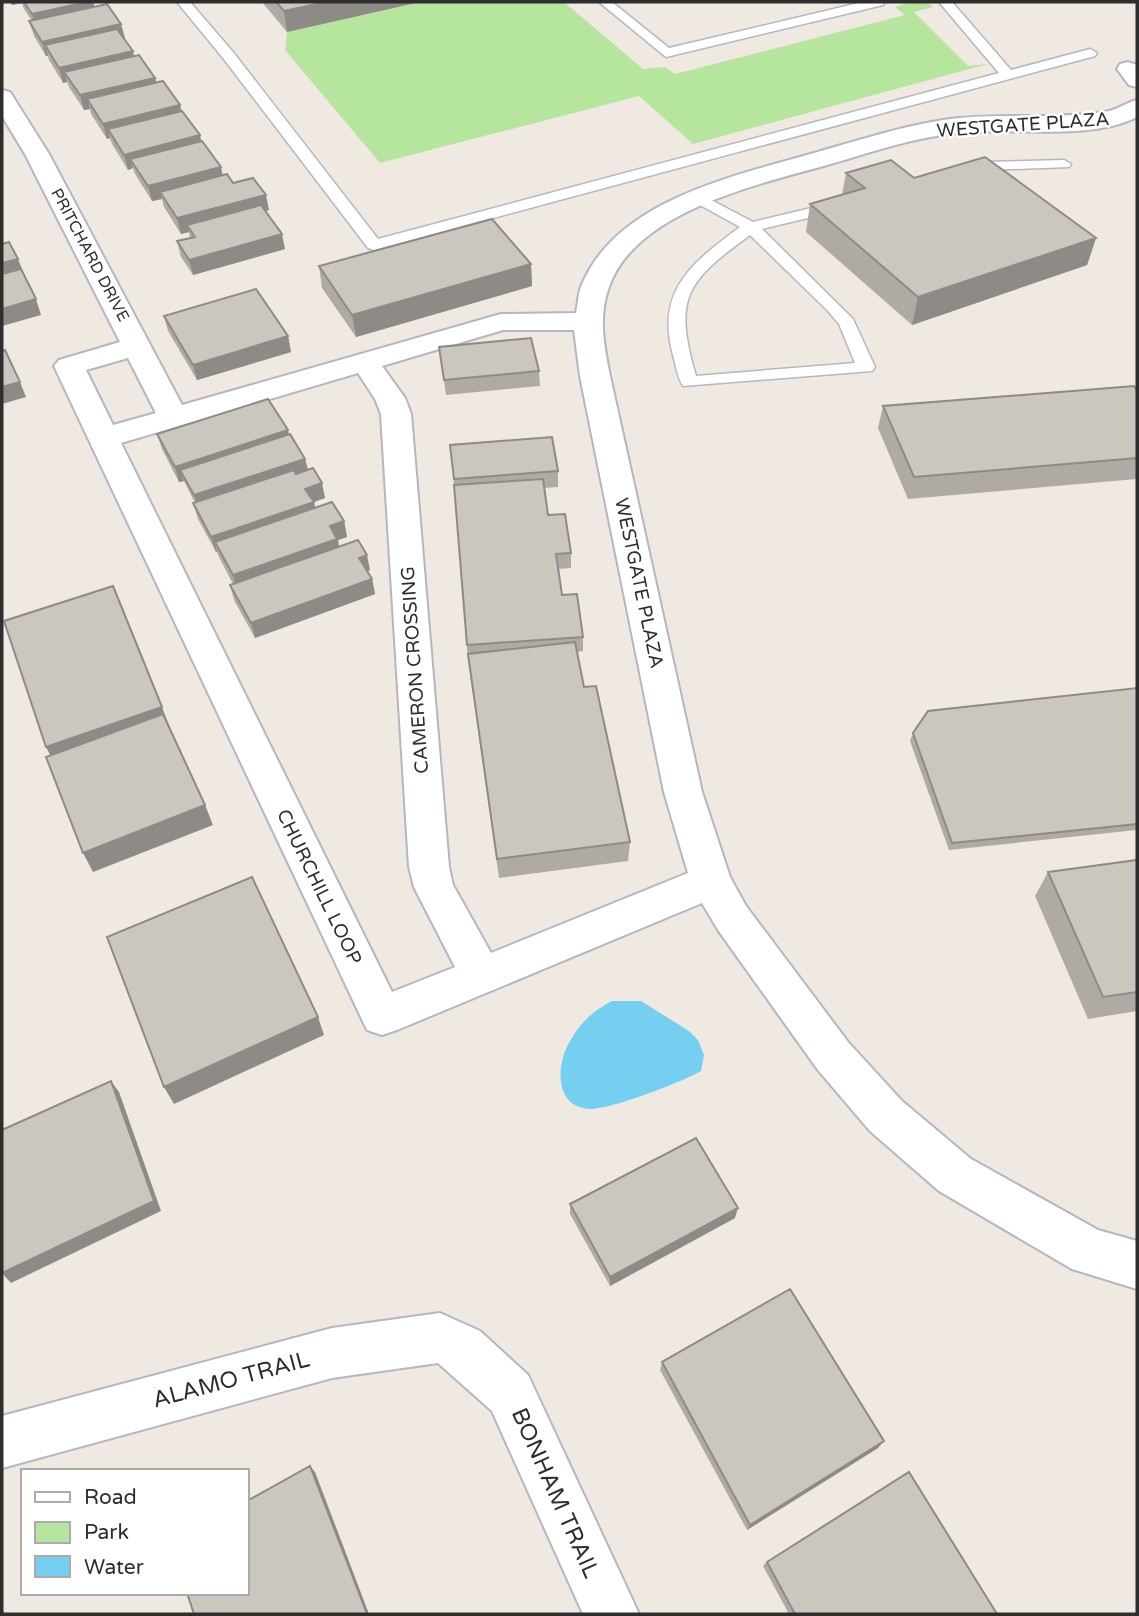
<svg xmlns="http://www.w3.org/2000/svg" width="1139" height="1616" viewBox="0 0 1139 1616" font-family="'Varela Round',sans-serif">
  <rect width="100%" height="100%" fill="#efe9e1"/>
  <path fill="#b6e59e" d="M420,2H564L643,69L665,67L675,74L905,15L895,7L910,2H927L933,7L914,12L968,66L988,64L693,144L639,96L380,163L285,50L287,32Z"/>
  <path fill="#75cff0" d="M612,1001H641L689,1031L698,1040L704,1055L701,1071C682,1082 610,1110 589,1109C554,1107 556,1064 570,1041C580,1023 594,1010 612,1001Z"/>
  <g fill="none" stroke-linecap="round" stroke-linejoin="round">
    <g stroke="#b4b7c1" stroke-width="3">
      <path id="service" d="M177,2H190L233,52L378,239L999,73L939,2H952L1011,70L1090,49L1097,53L1095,56L374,250L368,248L223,58Z
        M599,2H612L669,48L863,2H884L883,5L666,57Z
        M1064,160L1071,164L1069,167L985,170L970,174L963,170L965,167L985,162Z
        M696,192L753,222L836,202L841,204L844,207L841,210L762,229L853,319L875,367L872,371L683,386C677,377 676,365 673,355C655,290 693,262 740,227L691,200L688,197L691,194ZM750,235L827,310L839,324L855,363L696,376C673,297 686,282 750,235Z"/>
    </g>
    <g stroke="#b4b7c1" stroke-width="4">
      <path id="minor" d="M1128,62L1137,65V87L1129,85L1117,69L1120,64Z
        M2,90L10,92L49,154L182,405L501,314L576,313C578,304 578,294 581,287C615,200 735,176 814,153C856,141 899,127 943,120C996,112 1050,120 1103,112C1116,111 1125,103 1137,100V117C1091,141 1010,127 958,133C916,137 875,151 834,163C765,183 636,209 609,287C598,316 604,346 610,376L702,792L730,877L746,906L848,1042L902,1101L971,1159L1098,1230L1137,1241V1289L1072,1269L939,1191L870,1131L818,1070L718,930L702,903L397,1030L382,1035L367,1030L54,366L59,360L120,342L25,154L2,116ZM503,330H574L580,376L664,792L688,873L491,953L453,885L449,867L411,414L405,398L382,366ZM128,358L156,413L113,425L86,370ZM358,373L375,399L381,414L409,867L414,887L455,967L392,992L121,443Z
        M440,1313L480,1331L528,1375L639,1614H583L492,1411L438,1363L332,1378L2,1468V1416L332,1328Z"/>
    </g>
    <use href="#service" fill="#fff" fill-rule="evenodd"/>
    <use href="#minor" fill="#fff" fill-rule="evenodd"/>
  </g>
  <path fill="#afaba4" d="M10,2H93L95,7L125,38L124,39L134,56L155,78L157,83L181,111L200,135L201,141L221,167L222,175L269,210L265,211L285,249L193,275L181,257L177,241L190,238L189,232L181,234L164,207L162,199L152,201L135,174L133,168L128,170L112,144L110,138L107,139L91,114L90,109L84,110L69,87L67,82L63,83L49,60L48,56H46L34,36L29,21H32L24,9L22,3L12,5Z
    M262,2H420L287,32Z
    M846,173L914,178L1096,238L1087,265L912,325L806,232L810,204L842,195Z
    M531,264L532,286L356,337L322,288L319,266Z
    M164,316L288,336L291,352L197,380L168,331Z
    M439,347L539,371L540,386L446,395Z
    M1137,391V479L908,499L878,428L883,406Z
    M157,434L289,435L305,459L308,470L325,498L314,502L315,508L344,521L347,537L338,540L339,547L370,570L368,571L372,579L375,594L255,638L234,600L230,585L233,584L219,557L217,552H216L198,519L193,503H195L184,481L179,482L162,449Z
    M450,445L558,471V487L545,488L548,515L571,553V568L558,569L562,595L583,637V651L577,652L584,687L630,842L628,861L499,878L468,660L454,485Z
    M1137,688V830L949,850L910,741L913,733Z
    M1137,860V1011L1088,1019L1035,896L1048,872Z
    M570,1204L735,1218L610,1286L570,1214Z
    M662,1362L878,1448L747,1530L660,1370Z
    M767,1562L997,1614H789L763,1566Z"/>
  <path fill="#8e8b86" d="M11,2H22V3L12,5Z
    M87,2H93L97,15L36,28L32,14Z
    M326,2H420L287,32L284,11Z
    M121,24L125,38L51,55L45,45L48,56H46L42,42Z
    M133,51L136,66L64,72L67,82L63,83L59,68Z
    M155,78L159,92L87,99L90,109L84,110L80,95Z
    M180,105L184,120L108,129L110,138L107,139L103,124Z
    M200,135L203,151L130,159L133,168L128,170L124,155Z
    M221,167L224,182L160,192L162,199L152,201L148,186Z
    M266,195L269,210L191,231L187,225L189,232L181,234L177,218Z
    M282,234L285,249L193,275L189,260Z
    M1096,238L1087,265L912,325L918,297Z
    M18,259L24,274L2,280V263Z
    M531,264L532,286L356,337L352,315Z
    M36,299L41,315L2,326V309Z
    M288,336L291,352L197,380L193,365Z
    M20,382L26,397L2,404V387Z
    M288,430L291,446L180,470L184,481L179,482L175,467Z
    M305,459L309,474L199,511L194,495Z
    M322,483L325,498L308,504L305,489Z
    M314,502L317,518L215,542L217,552H216L211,537Z
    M344,521L347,537L338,540L340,554L237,591L233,575L330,526Z
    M367,555L370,570L362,573L359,558Z
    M372,579L375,594L255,638L251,623Z
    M162,707L170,728L56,767L46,747Z
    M205,805L213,825L93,872L83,853Z
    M318,1017L324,1035L174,1104L164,1087Z
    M111,1081L119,1092L161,1211L11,1283L2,1273Z
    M738,1208L735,1218L610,1286V1277Z
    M884,1441L878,1448L747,1530L750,1525Z
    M310,1466L315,1472L369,1614H367Z"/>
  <path fill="#cbc7bf" stroke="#8e8b86" stroke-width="2" d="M24,2H87L32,14Z
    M276,2H326L284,11Z
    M107,4L121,24L42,42L29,21Z
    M117,29L133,51L59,68L45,45Z
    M139,55L155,78L80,95L64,72Z
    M163,81L180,105L103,124L87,99Z
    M182,111L200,135L124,155L108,129Z
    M202,141L221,167L148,186L130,159Z
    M985,157L1096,238L918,297L810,204L865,188L846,173L891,160L914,178Z
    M227,174L233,183L253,178L266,195L177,218L160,192Z
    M261,205L282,234L189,260L177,241L195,237L187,225Z
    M492,219L531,264L352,315L319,266Z
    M9,242L18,259L2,263V244Z
    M21,269L36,299L2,309V274Z
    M256,289L288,336L193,365L164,316Z
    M531,338L539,371L444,380L439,347Z
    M5,350L20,382L2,387V351Z
    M1134,386L1137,391V458L914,477L883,406Z
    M268,399L288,430L175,467L157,434Z
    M290,434L305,459L194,495L180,470Z
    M552,437L558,471L454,479L450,445Z
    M313,468L322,483L305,489L314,502L211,537L193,503L294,470L296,474Z
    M543,479L548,515L565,514L571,553L556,554L562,595L577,594L583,637L467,645L454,485Z
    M332,502L344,521L330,526L337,539L233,575L215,542Z
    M358,540L367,555L359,558L372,579L251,623L230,585Z
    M113,586L162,707L46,747L4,621Z
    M575,642L584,687L596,686L630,842L497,859L468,654Z
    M1137,688V824L952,843L913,733L928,711Z
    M163,714L205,805L83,853L46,757Z
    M1137,860V992L1103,997L1048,872Z
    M252,877L318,1017L164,1087L107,937Z
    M111,1081L154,1201L2,1273V1130Z
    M696,1138L738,1208L610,1277L570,1204Z
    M790,1289L884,1441L750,1525L662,1362Z
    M310,1466L367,1614H194L187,1593H247V1501Z
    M909,1472L997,1614H795L767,1562Z"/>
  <g text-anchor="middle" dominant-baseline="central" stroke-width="5" stroke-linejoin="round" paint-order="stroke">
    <g font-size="16" fill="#2e2e2e" stroke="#fff">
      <text transform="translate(90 255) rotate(62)">PRITCHARD DRIVE</text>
    </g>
    <g font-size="19" fill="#2e2e2e" stroke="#fff">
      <text transform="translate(1023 125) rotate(-4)">WESTGATE PLAZA</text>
      <text transform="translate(639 583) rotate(78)">WESTGATE PLAZA</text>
      <text transform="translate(415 670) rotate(-94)">CAMERON CROSSING</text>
      <text transform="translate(319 887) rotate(64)">CHURCHILL LOOP</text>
    </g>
    <g font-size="23" fill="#2e2e2e" stroke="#fff">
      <text transform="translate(231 1380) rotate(-15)">ALAMO TRAIL</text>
      <text transform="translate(555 1493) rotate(66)">BONHAM TRAIL</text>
    </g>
  </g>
  <rect width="1139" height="1616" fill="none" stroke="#2e2e2e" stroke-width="7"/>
  <rect x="21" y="1469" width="228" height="126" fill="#ffffff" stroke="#ababab" stroke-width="2"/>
  <rect x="35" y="1492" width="35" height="10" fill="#ffffff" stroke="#ababab" stroke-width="2"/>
  <text x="84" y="1504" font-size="21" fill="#2e2e2e">Road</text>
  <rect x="35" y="1522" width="35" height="21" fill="#b6e59e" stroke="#ababab" stroke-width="2"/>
  <text x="84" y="1539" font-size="21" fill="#2e2e2e">Park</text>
  <rect x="35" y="1556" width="35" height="21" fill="#75cff0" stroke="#ababab" stroke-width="2"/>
  <text x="84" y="1574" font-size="21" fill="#2e2e2e">Water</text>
</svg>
